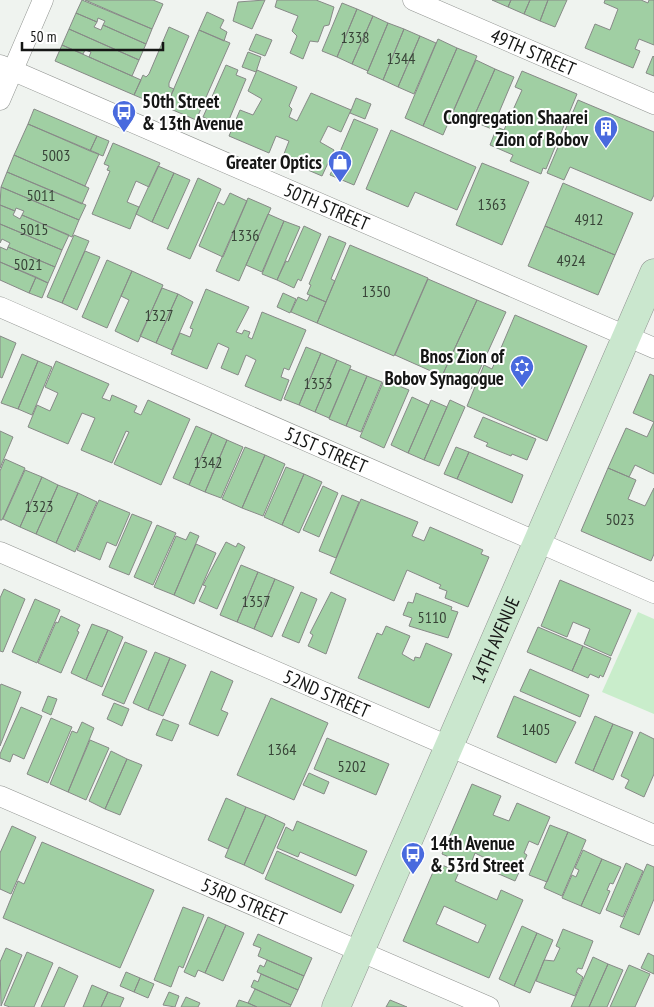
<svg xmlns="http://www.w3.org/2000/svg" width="654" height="1007" viewBox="0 0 654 1007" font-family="'PT Sans Narrow',sans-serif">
  <rect width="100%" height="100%" fill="#eff3ef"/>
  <path fill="#c9edcb" d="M638,612L654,619V714L602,692Z"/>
  <path fill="#a0cfa3" stroke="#878a87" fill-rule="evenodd" d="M82,0L152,29L146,44L103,25L105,21L98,18L97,22L76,13Z
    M85,0H153L163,4L152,29Z
    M265,0L252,29L233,21L238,2Z
    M277,0H316L334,7L329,25L324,26L318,42L310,41L303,59L290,53L297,36L292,31L298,16L275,7Z
    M492,0H511L508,7Z
    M511,0H530L524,14L508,7Z
    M530,0H548L540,21L524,14Z
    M548,0H567L555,27L540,21Z
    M605,0H641L648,3L649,0H654V45L639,39L635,49L640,51L633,68L585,48L595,24L610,30L618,9L604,3Z
    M342,3L357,9L337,57L322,51Z
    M357,9L373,16L352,64L337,57Z
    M207,12L224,20L220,28L227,32L224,41L199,30Z
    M76,13L97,22L94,27L101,30L103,25L146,44L139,60L69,29Z
    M373,16L388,23L368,71L352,64Z
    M388,23L404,29L383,80L367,73Z
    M169,27L189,36L169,83V87L174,89L165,108L134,95L143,75L146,77L149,74Z
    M69,29L139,60L132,76L89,57L91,52L85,50L83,54L62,45Z
    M404,29L420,36L398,87L383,80Z
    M199,30L230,43L196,120L166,107Z
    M256,34L272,40L265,56L249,50Z
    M420,36L436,43L414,94L398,87Z
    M438,39L457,48L423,126L405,118Z
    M62,45L141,80L134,95L55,61Z
    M457,48L477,56L443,135L423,126Z
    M248,52L261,57L256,72L242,67Z
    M653,56L654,57V76L646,73Z
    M476,60L495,69L472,121L453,112Z
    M226,65L238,70L236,75L246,79L226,127L203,117Z
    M495,69L514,77L492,129L472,121Z
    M257,70L297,87L289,106L292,109L289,117L297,121L311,93L351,110L341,132L328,126L320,142L334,150L322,176L282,159L289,141L276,136L269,153L229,136L240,110L253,115L262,99L248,91Z
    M522,71L577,94L546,169L543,168L541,174L510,161L513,155L490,145L497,127L504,130L522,90L515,87Z
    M356,98L371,104L365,119L350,113Z
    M578,100L654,132V195L651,201L570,167L564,180L547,173Z
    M34,109L97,136L90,151L28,124Z
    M354,119L378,129L354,185L330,175Z
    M28,124L99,154L85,186L14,155Z
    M391,130L476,167L457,210L415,192L408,207L366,189Z
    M97,136L109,141L103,156L90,151Z
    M113,143L160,163L149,187L136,181L127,202L139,207L130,229L92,214L110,171L107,170L109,166L104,164Z
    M14,155L89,188L82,204L7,172Z
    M482,163L529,182L502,245L456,225Z
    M158,166L174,173L152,222L136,214Z
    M7,172L86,205L79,220L1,187Z
    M174,173L190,180L168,229L152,222Z
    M198,178L221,189L190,259L167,249Z
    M563,183L633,213L615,255L545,226Z
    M1,187L79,220L72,237L22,215L24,211L16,208L15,211L0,205Z
    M230,193L247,201L223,257L199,246L218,202L224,205Z
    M248,198L271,208L239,281L216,271Z
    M0,205L15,211L13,215L20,219L22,215L69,235L62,250L0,224Z
    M268,214L284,221L262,272L246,265Z
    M284,221L300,227L277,280L262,274Z
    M0,224L62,250L55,267L8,247L10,243L2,239L0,243Z
    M304,226L321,234L301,281L298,279L294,288L277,280L286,261L288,262Z
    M545,226L615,255L598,295L528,266Z
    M74,235L89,241L62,303L47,297Z
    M329,236L346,243L331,279L335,281L326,302L307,294L311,285L309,284Z
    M350,245L428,278L394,356L317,323Z
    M0,247L7,250L8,247L55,267L48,283L0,262Z
    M85,251L100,257L77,310L62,303Z
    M107,260L132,271L107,328L82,317Z
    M0,262L36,277L29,293L0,280Z
    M132,271L163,285L138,342L115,331L129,300L121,296Z
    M36,277L48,283L42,298L29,293Z
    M428,279L477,300L442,376L395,355Z
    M162,288L178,294L156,343L140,336Z
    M206,289L249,307L236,332L242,334L244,330L250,332L248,337L252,339L262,312L306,330L289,370L284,368L281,377L289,380L281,401L245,386L256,360L246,355L238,375L221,368L229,348L218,343L207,369L171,354L180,333L190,337L193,329L190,328Z
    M283,293L296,299L290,313L277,307Z
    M178,294L193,302L172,350L156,343Z
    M310,295L326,302L317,323L291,312L298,297L307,301Z
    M477,300L506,312L471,389L442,376Z
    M515,315L587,346L547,441L467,406L484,365L492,369Z
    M0,336L16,343L2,378L0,377Z
    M306,347L321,353L299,405L284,399Z
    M321,353L337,360L315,412L299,405Z
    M22,354L38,361L18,409L1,403Z
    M337,360L351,366L329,418L315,412Z
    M38,361L52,367L32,415L18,409Z
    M56,361L109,384L102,398L110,401L112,395L137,406L134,412L141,415L148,400L190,419L161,485L114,464L129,432L126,431L112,463L81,450L95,418L82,413L68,444L28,427L37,405L50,411L58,393L45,387Z
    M350,369L367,376L346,426L329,419Z
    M650,374L654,376V474L635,465L629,477L608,468L626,428L647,437L654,422L633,413Z
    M367,376L382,382L361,432L346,426Z
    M384,380L409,390L384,448L360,437Z
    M412,397L429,405L408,453L391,445Z
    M431,400L447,407L424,460L408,453Z
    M450,400L465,407L439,466L424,460Z
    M483,417L536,439L527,460L512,454L511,456L486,446L488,443L474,437Z
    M196,426L212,433L189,485L173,478Z
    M0,431L13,437L0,468Z
    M212,433L227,440L205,492L189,485Z
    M227,440L243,447L221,498L205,492Z
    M245,447L265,455L242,508L222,499Z
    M456,447L469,452L457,479L444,474Z
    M469,452L523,475L512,503L457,479Z
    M265,455L285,464L263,516L242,508Z
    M5,459L25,468L2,520H0V471Z
    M286,467L304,474L282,525L264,517Z
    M608,468L636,480L628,499L645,506L654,488V554L651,561L581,531Z
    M25,470L42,477L20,527L3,519Z
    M304,474L322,482L299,533L282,525Z
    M42,477L58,485L36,534L20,527Z
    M58,485L78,493L56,543L36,534Z
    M323,486L338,493L319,537L303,530Z
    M78,493L97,502L75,552L56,543Z
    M342,495L359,502L336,558L319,551Z
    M361,499L418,522L412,536L424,541L430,527L483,550L481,554L489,557L468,607L445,598L447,591L439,588L441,585L407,570L394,601L330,573Z
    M99,500L130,513L116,546L107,542L100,560L77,550Z
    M132,514L152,522L129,575L109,567Z
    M157,525L176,533L153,585L134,577Z
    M190,532L199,536L174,595L154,587L176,536L186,540Z
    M226,542L236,547L238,543L245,547L217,609L199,601L206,586L203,585Z
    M196,544L216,553L194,604L174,595Z
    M241,565L258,572L237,622L220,615Z
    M258,572L275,579L254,629L237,622Z
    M275,579L294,587L272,637L254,629Z
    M560,580L631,610L611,656L584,644L590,629L573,622L567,637L541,626Z
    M4,589L25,599L3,652L0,651V598Z
    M301,592L317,599L299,643L282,636Z
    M331,592L346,599L326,654L308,646L313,635L310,633Z
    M416,593L452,607L451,610L458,612L448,638L409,626L412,618L403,615L408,602L413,603Z
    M35,599L60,610L37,663L12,652Z
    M61,616L80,625L77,631L79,632L61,673L38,663L56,622L58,623Z
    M92,624L108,630L86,680L71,673Z
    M386,626L410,636L402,654L414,661L415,657L420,658L426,643L452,654L429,708L358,678L377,633L382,635Z
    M538,627L583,646L572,671L527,652Z
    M108,630L123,637L102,687L86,680Z
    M125,642L147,651L124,704L102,695Z
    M583,646L611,658L603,677L600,675L599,678L590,674L588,678L572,671Z
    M155,652L170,658L148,710L133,703Z
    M170,658L186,665L163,716L148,710Z
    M530,669L589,695L580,717L520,691Z
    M211,671L233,681L221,710L228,713L218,736L189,724Z
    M1,684L21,692L0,746V686Z
    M48,696L57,699L51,715L42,711Z
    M514,696L576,722L556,763L497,737Z
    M271,698L328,723L294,800L237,775Z
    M114,703L129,709L122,726L107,719Z
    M21,707L42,716L24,759L13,754L10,762L0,758V754Z
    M595,716L613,724L593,771L575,763Z
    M51,718L72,727L48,783L27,774Z
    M163,719L179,725L172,741L156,735Z
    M82,722L94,728L68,792L50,784L72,731L77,733Z
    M613,724L633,732L613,780L593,771Z
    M640,732L654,739V774L644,797L625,788L629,780L621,776Z
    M327,738L389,764L376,795L314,769Z
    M90,740L109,748L86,800L68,792Z
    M111,751L127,759L105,809L89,801Z
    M127,759L142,765L120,815L105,809Z
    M309,773L329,782L324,794L303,785Z
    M472,784L501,796L493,815L509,821L517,803L550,817L538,845L529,841L524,853L527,855L515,881L485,868L489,860L475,853L470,866L442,854Z
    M226,798L246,807L228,849L208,840Z
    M246,807L266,815L244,865L225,857Z
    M266,815L285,824L263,874L244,865Z
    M297,821L367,851L356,876L300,852L298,857L277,848L286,827L293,831Z
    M550,825L568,832L547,882L529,875Z
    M12,826L36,837L11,894L0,889V853Z
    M568,832L586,840L562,896L544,888Z
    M42,842L154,890L120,968L3,918L18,881L24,884Z
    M583,850L602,859L581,906L562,898L572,875L576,877L579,870L575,868Z
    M277,851L354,885L341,913L265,879Z
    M602,859L621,867L613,884L610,883L607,890L610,891L600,914L581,906Z
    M437,863L459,872L455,881L497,900L501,890L523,900L489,978L403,941ZM444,906L486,925L478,943L436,924Z
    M626,863L643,871L623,917L606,910Z
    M647,864L654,867V899L639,935L620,927Z
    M183,907L204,915L183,968L179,966L171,987L154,980Z
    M208,917L226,925L205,973L198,970L195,977L184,972Z
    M226,925L244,933L223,981L205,973Z
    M522,926L537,933L514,986L499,979Z
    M563,929L593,941L582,969L578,968L576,972L583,977L575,996L536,981L544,960L554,961L560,948L556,946Z
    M537,933L553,940L530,993L514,986Z
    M258,934L312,958L304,976L258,956L261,948L253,945Z
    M6,948L22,955L1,1006L0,962Z
    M27,952L53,963L34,1007H10L4,1005Z
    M648,953L654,956V974L641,968Z
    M593,957L608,964L589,1007H571Z
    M267,960L304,976L298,990L257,972L260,965L264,967Z
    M608,964L623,970L607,1007H589Z
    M629,965L650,974L635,1007H610Z
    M59,967L78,976L64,1007H41Z
    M126,972L140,978L134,992L120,986Z
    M261,974L298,990L291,1005L251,987L254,980L258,982Z
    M140,978L154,984L148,998L134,992Z
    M92,985L108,992L101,1007H83Z
    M255,989L291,1005L290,1007H257L248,1003Z
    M108,992L124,998L120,1007H101Z
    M169,992L179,996L175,1007L163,1005Z
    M186,997L200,1003L198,1007H181Z
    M239,1000L248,1003L257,1007H236Z
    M390,1000L407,1007H386Z"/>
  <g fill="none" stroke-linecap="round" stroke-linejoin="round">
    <g stroke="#919491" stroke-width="21">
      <g id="minor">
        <path id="s1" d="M413,0L654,104"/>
        <path id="s2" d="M0,65L654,348"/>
        <path d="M0,100L43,0"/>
        <path id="s3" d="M0,307L654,593"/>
        <path id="s4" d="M0,552L654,835"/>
        <path id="s5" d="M0,796L489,1007"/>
      </g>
    </g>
    <g stroke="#919491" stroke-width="29">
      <g id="secondary">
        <path id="s6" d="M336,1007L654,273"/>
      </g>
    </g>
    <use href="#minor" stroke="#fff" stroke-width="20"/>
    <use href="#secondary" stroke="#cae7ce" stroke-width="28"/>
  </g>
  <defs>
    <g id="bus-pin" transform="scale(1.25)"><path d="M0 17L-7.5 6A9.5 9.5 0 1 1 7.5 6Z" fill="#496ade" stroke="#fff"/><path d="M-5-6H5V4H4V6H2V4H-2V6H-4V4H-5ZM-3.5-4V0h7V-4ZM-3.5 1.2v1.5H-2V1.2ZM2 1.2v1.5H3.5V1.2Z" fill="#fff"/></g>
    <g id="building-pin" transform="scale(1.25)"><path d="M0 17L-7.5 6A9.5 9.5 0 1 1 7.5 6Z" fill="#496ade" stroke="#fff"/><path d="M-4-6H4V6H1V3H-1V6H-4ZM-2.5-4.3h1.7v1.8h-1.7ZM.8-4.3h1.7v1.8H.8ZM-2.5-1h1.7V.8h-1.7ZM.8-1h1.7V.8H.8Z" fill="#fff"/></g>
    <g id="shop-pin" transform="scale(1.25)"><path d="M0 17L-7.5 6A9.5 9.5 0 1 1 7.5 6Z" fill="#496ade" stroke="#fff"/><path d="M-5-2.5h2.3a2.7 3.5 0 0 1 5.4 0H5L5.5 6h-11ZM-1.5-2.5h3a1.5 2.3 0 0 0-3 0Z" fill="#fff"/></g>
    <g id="synagogue-pin" transform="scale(1.25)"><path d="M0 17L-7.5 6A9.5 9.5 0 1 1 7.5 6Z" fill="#496ade" stroke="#fff"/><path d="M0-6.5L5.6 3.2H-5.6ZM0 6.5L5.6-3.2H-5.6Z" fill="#fff"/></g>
  </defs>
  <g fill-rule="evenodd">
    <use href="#bus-pin" x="124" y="112"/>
    <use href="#building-pin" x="606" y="128"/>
    <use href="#shop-pin" x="340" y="162"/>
    <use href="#synagogue-pin" x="522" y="367"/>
    <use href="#bus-pin" x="413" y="854"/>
  </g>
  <g text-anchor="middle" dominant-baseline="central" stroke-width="4" stroke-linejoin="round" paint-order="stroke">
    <g font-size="16" fill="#384438">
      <text x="355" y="37">1338</text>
      <text x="401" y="58">1344</text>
      <text x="56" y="155">5003</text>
      <text x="41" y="195">5011</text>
      <text x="492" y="204">1363</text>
      <text x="589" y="219">4912</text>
      <text x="34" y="229">5015</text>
      <text x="245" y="235">1336</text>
      <text x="571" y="260">4924</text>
      <text x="28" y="264">5021</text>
      <text x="376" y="291">1350</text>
      <text x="159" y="315">1327</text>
      <text x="318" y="383">1353</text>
      <text x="208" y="462">1342</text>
      <text x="39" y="506">1323</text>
      <text x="620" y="519">5023</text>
      <text x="256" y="601">1357</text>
      <text x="432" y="617">5110</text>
      <text x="536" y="729">1405</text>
      <text x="282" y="749">1364</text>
      <text x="352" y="766">5202</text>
    </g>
    <g font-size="19" fill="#151615" stroke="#fff">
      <text stroke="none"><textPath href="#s1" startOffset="131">49TH STREET</textPath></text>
      <text stroke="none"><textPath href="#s2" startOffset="356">50TH STREET</textPath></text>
      <text stroke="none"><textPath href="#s3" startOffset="356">51ST STREET</textPath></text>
      <text stroke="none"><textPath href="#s6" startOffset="400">14TH AVENUE</textPath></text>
      <text stroke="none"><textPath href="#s4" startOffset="356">52ND STREET</textPath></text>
      <text stroke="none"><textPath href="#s5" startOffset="266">53RD STREET</textPath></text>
    </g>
    <g font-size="19" font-weight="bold" fill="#151615" stroke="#fff" text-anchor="end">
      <text x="142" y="101" text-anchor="start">50th Street<tspan x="142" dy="22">&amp; 13th Avenue</tspan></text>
      <text x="588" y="117">Congregation Shaarei<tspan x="588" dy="22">Zion of Bobov</tspan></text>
      <text x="322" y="162">Greater Optics</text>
      <text x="504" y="356">Bnos Zion of<tspan x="504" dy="22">Bobov Synagogue</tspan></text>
      <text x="430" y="843" text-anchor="start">14th Avenue<tspan x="430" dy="22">&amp; 53rd Street</tspan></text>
    </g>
  </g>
  <path d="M22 42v8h141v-8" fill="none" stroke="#151615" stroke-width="2.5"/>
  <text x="30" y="42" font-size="15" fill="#151615" stroke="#ffffff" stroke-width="4" paint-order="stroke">50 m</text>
</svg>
